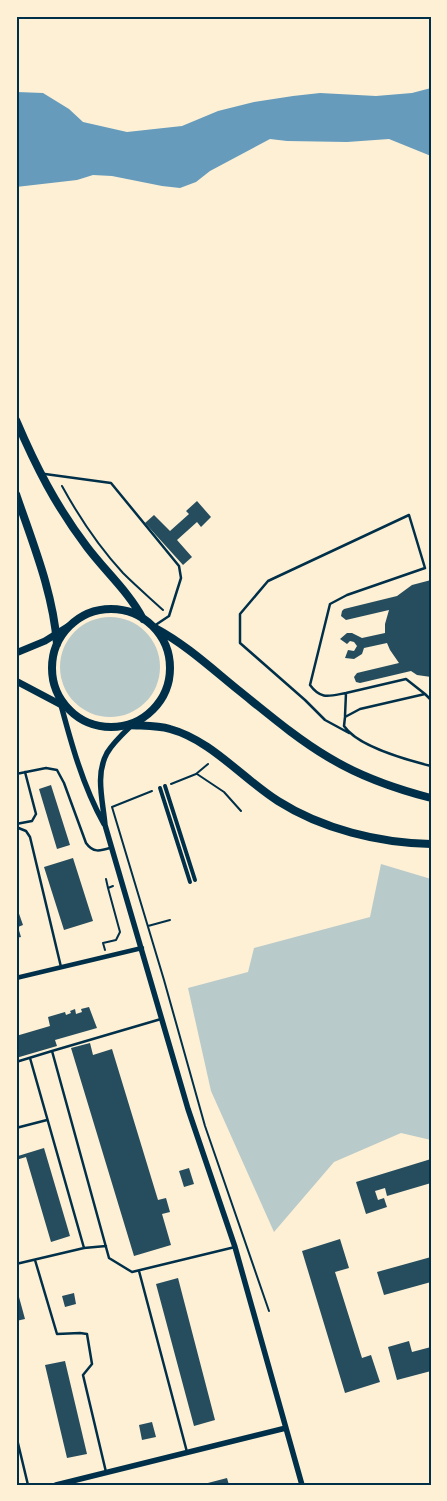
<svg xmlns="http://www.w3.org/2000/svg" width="447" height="1501" viewBox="0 0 447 1501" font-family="'Nunito Sans',sans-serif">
  <rect width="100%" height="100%" fill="#fdf0d5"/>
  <path fill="#b9caca" d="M60 667a50 50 0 1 1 100 0a50 50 0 1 1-100 0Z
    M381,864L431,879V1140L401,1133L334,1162L274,1232L211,1091L188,988L248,972L254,948L370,917Z"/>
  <path fill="#669bbc" d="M431,88V156L389,139L347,142L287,141L270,139L210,171L196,182L180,188L162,186L112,176L93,175L77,180L16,187L17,92L43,93L69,109L83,122L127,132L182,126L218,111L254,102L293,96L320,93L376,96L412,93Z"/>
  <path fill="#264d5e" d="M197,501L211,517L201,527L197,522L177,540L192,557L183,565L145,523L154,515L170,531L189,514L186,511Z
    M431,580V677L417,675L411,671L360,683L356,682L354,677L357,673L399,663L390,650L387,643L364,648L362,654L354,659L345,658L348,650L354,651L357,646L354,642L350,641L347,644L340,639L347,633H352L362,638L385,633V624L389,610L346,620L341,616L342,611L344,609L397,596L412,585Z
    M51,785L70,845L57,849L39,789Z
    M73,858L93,921L64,930L44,867Z
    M16,905L23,925L18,927L21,937L16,938Z
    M89,1007L97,1028L55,1040L57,1046L16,1058V1036L50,1026L48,1017L65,1012L66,1015L71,1013L70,1011L75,1009L76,1014L82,1012L81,1009Z
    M90,1043L93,1055L112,1049L158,1200L166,1198L170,1212L162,1214L171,1245L134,1256L71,1048Z
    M44,1148L70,1236L51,1242L26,1157L16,1160V1152L18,1156Z
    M431,1159V1183L387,1196L385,1188L375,1191L378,1200L384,1198L387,1207L366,1214L356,1182Z
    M189,1168L194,1184L184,1187L179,1171Z
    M340,1239L349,1268L335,1272L362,1358L371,1355L380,1382L345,1393L302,1251Z
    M431,1257V1282L384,1295L377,1272Z
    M178,1278L215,1420L194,1426L156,1284Z
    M16,1286L25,1319L16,1321Z
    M74,1293L76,1304L65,1307L62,1296Z
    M409,1341L412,1352L431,1347V1371L397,1380L388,1347Z
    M65,1361L87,1454L67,1458L45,1365Z
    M152,1422L156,1437L142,1440L139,1425Z
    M227,1478L229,1485H204V1484Z"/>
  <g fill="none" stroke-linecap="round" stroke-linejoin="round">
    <path stroke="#003049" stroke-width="2" d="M62,486C79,517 99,547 123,573C136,586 150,598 163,610
      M197,774L224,792L241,811
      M171,784L196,774L208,764
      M152,791L112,807L164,980L205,1126L269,1311
      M106,879L108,888
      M148,926L170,920
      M105,950L103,943L116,940L120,932L108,888L113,886"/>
    <path stroke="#003049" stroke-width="2.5" d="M45,474L111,483L179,566L181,578L169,616L154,626
      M346,693C329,696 321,700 310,685L330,604L347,595L425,568L409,515L268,581L240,614V643L305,700L325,720L349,733
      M431,700L425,694L360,709L345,717L344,726C358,747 407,760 431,766
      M345,716L346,693L406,679L425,694
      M16,774L46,768L57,770L64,783L86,843C93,853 100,851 110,848
      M16,824L32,821L36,814L25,772
      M16,827L26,831L30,837L61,967
      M161,1019L52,1051L109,1258L132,1272L235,1247
      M30,1058L84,1248L106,1246
      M16,1062L52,1051
      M16,1128L47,1120
      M35,1260L57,1334L80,1333L87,1334L92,1364L83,1375L106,1472
      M16,1264L84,1248
      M139,1271L187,1452
      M16,1435L28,1485"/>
    <path stroke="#003049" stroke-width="4" d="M165,786L195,880
      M160,788L190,882"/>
    <path stroke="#003049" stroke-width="4.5" d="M16,978L142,948"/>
    <path stroke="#003049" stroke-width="5.5" d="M57,690C69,735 81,783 104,824
      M136,721C126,731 114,741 107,753C95,775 103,801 105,825L188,1109L235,1247L302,1485
      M56,1485L286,1428"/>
    <path stroke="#003049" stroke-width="7" d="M16,653L45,641L69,626
      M16,681L69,709"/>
    <path stroke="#003049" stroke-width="8" d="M16,420C36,467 56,506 87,547C105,571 129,592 143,619
      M16,494C33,544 53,592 57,644
      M52 668a59 59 0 1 1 118 0a59 59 0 1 1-118 0Z
      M155,628C185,644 210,667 237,689C267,713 296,738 328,757C359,776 396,789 431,798
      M129,725C142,726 157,725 170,729C211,740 243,779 278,801C322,829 379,843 431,844"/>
  </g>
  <rect width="447" height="1501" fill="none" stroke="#fdf0d5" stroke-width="35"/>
  <rect x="18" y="18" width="412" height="1466" fill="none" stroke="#003049" stroke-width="2"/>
</svg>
